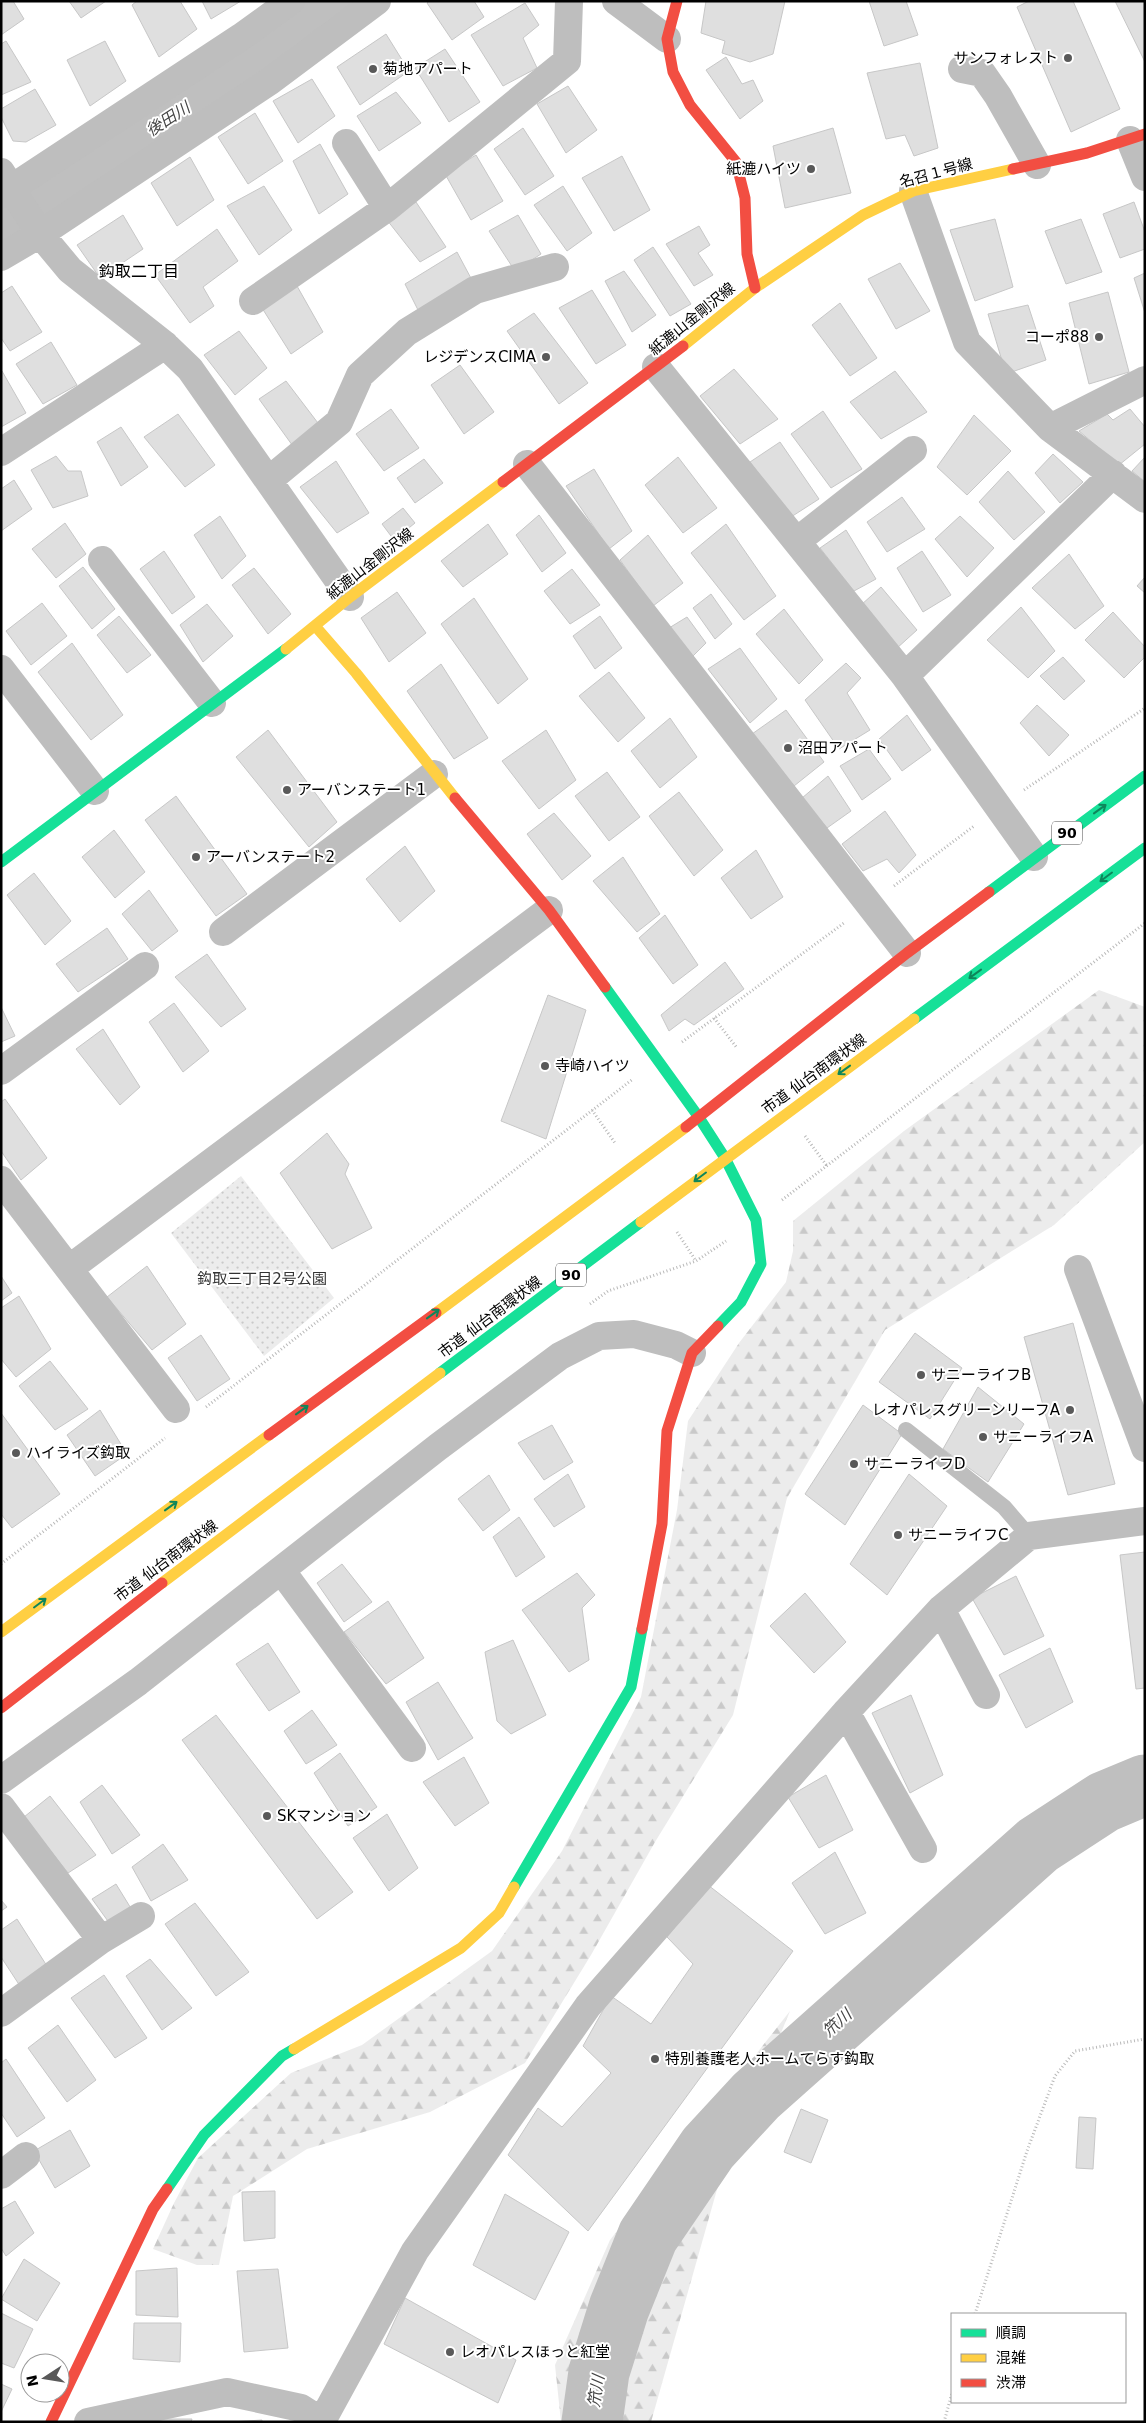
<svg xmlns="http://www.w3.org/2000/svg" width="1146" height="2423" viewBox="0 0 1146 2423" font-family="'DejaVu Sans','Noto Sans JP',sans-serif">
  <defs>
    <pattern id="forest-firs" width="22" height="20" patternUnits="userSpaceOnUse" patternTransform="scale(1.25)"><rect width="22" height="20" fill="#ececec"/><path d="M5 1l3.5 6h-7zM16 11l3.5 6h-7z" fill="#c9c9c9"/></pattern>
    <pattern id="park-dots" width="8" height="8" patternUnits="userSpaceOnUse" patternTransform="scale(1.25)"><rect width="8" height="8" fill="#ececec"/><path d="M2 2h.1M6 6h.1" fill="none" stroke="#c9c9c9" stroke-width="1.8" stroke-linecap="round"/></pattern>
  </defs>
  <rect width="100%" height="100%" fill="#fff"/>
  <path fill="url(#forest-firs)" d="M1099,990L1145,1007V1142L1054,1225L885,1330L787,1498L733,1715L655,1842L591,1955L525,2063L430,2112L307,2149L233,2196L219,2265H197L153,2249L174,2203L198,2158L291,2073L362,2045L492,1951L562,1851L641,1697L677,1510L688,1421L739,1343L786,1282L793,1251V1221L904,1131Z
    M790,2011L718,2186L651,2422H561L555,2365L610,2240Z"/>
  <path fill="url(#park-dots)" d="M241,1176L334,1298L264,1356L171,1233Z"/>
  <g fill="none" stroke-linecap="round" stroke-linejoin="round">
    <path stroke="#bfbfbf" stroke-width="61" d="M1,226L246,69L327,1
      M592,2422L599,2372L619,2308L648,2236L708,2148L756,2096L1038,1845L1104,1802L1145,1785"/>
  </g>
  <path fill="#dfdfdf" stroke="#c7c7c7" d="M1,1H13L24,19L1,35Z
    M69,1H106L81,18Z
    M137,1H180L197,29L159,57L132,5Z
    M202,1H241L211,19Z
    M429,1H474L484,17L452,40L427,3Z
    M706,1H785L773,54L750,62L722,53L725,41L701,33Z
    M869,1H906L918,35L884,46Z
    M1029,1H1073L1120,109L1071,132L1017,7Z
    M1115,1H1145V62Z
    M525,3L539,25L523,38L537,68L503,86L471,35Z
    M386,34L409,71L360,105L337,67Z
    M6,41L31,82L1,95V44Z
    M105,41L126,81L90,106L67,60Z
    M445,49L480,102L449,122L415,68Z
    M726,57L742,84L753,80L763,101L740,119L706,70Z
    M920,63L938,148L914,156L905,135L886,139L867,73Z
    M312,79L335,116L298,143L273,101Z
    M568,86L597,130L566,153L537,104Z
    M35,89L56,125L26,142L13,141L1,117V109Z
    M396,92L421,123L379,151L357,116Z
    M255,113L283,161L248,184L218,137Z
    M523,128L554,176L525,195L494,149Z
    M833,128L851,193L785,208L773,146Z
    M320,144L348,194L319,214L293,161Z
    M476,155L503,201L471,220L445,174Z
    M622,156L650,210L614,231L582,178Z
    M190,157L214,200L177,226L151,183Z
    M264,186L292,230L259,255L227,206Z
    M563,186L592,233L567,251L534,205Z
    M416,202L446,247L420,262L387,220Z
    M1134,202L1145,232V249L1120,258L1103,214Z
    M123,215L143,249L100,278L77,245Z
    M518,215L541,254L515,271L489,231Z
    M995,219L1013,287L975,301L950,230Z
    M1081,219L1102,272L1066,284L1045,231Z
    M699,226L710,245L698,253L713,275L694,286L666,244Z
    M217,229L238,261L203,287L214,306L190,323L155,275Z
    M653,247L691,304L670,316L634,260Z
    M457,252L473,282L419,312L405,284Z
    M900,263L930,311L896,329L868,279Z
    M624,271L656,315L632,332L605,281Z
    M1145,273V313L1134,278Z
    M12,286L42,332L10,351L1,338V293Z
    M297,286L323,332L291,354L262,308Z
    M592,290L626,345L596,364L559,308Z
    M1108,292L1129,372L1089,384L1069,303Z
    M840,303L877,358L850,376L812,325Z
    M1028,305L1046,360L1006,374L988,314Z
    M534,313L588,383L559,404L507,331Z
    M239,331L267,368L235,395L204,355Z
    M51,342L77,385L43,404L16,364Z
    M460,365L494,412L464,434L431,385Z
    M734,369L778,419L740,444L700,396Z
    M2,371L26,413L1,427V371Z
    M895,371L927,412L881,439L850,402Z
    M286,381L321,427L295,449L259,399Z
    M391,409L419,448L384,471L356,434Z
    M1130,409L1145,427V444L1119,465L1079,431L1107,414L1113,420Z
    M823,411L862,469L831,488L791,434Z
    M178,414L215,465L185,487L144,437Z
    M974,415L1011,451L967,495L937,467Z
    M121,427L148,467L121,486L97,442Z
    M780,442L819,499L791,517L750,462Z
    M1053,454L1083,482L1060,503L1035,473Z
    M56,456L68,471H81L88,496L53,508L31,470Z
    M678,457L717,508L683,533L645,485Z
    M1145,457V482L1132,471Z
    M424,459L443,483L415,503L397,478Z
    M336,461L369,513L337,533L300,487Z
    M594,469L632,531L609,549L566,486Z
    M1008,471L1045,512L1014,540L979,502Z
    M14,480L32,509L1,531V489Z
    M902,497L925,529L887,552L867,522Z
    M403,508L415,523L394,540L382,524Z
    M539,515L566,553L542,572L516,535Z
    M220,516L246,556L222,579L194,535Z
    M960,516L994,548L967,577L935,539Z
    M65,523L86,554L56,578L32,549Z
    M488,524L508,554L463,587L441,561Z
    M726,524L776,596L744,620L691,553Z
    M846,530L876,579L854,591L820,548Z
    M648,535L683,583L653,606L620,560Z
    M164,551L195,597L172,614L140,569Z
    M922,551L951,595L923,612L897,568Z
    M1069,554L1104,606L1075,629L1032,588Z
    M83,567L115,609L92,629L59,586Z
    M254,568L291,614L268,634L232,585Z
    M572,569L600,605L570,624L544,591Z
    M1145,577V593L1137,586Z
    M881,587L917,630L896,649L861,605Z
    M397,592L426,633L389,662L361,618Z
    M711,594L732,624L715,639L693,608Z
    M474,598L528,679L498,704L441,624Z
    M42,603L67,636L31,665L6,631Z
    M207,604L233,636L203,662L180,625Z
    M1021,607L1055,651L1028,678L987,640Z
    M784,609L823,660L799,684L756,634Z
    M1113,612L1145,647V657L1124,678L1085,640Z
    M119,616L151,655L127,673L97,635Z
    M600,616L622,648L595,669L573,636Z
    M687,617L706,643L690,659L669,628Z
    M72,643L123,715L91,740L38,672Z
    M740,648L777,699L750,723L708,669Z
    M1063,657L1085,681L1064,700L1040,676Z
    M846,663L861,678L847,693L870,730L839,749L805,700Z
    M441,664L488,738L454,759L407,691Z
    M609,672L645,718L618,742L579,696Z
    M1037,705L1069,735L1049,756L1020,723Z
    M786,710L824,762L794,786L752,734Z
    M907,715L931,750L902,771L879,739Z
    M670,718L697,757L660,788L631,751Z
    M268,730L337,822L309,847L236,757Z
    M546,730L576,780L539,809L502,761Z
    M869,749L891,779L862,800L840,766Z
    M607,772L640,817L609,841L575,796Z
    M828,776L851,811L827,828L802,798Z
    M679,792L723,850L694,876L649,816Z
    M176,796L247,894L216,916L145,820Z
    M885,811L916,855L899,873L887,859L863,871L842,844Z
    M554,813L591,856L562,880L527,834Z
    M114,830L145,872L115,898L82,857Z
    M405,846L435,891L400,922L366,879Z
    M756,850L783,897L751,919L721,878Z
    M623,857L660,914L637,932L593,881Z
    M34,873L71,921L45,945L7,895Z
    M149,890L178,931L152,951L122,914Z
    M665,915L698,965L673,984L639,938Z
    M107,928L128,959L78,992L56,964Z
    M207,954L246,1009L221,1027L175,977Z
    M725,962L744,989L694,1025L685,1019L669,1031L661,1015Z
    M548,995L586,1010L546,1139L501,1121Z
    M174,1003L209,1051L183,1072L149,1022Z
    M1,1007L15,1036L1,1042Z
    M103,1029L140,1087L120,1105L76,1049Z
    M5,1099L47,1158L21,1180L1,1151V1102Z
    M327,1133L349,1164L345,1174L372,1228L332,1249L280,1173Z
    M147,1266L186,1324L152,1350L107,1297Z
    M1,1276L12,1293L1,1301Z
    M19,1296L51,1349L16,1377L1,1359V1308Z
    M1073,1323L1115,1484L1068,1495L1024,1337Z
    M915,1333L962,1368L930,1419L879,1382Z
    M201,1335L230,1379L197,1401L168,1358Z
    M50,1361L88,1409L55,1430L19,1386Z
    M978,1387L1024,1424L988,1482L943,1449Z
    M863,1405L902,1434L845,1525L805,1494Z
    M100,1410L127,1454L95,1476L67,1435Z
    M1,1413L60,1494L12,1528L1,1514Z
    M552,1425L573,1462L544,1480L518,1443Z
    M568,1474L585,1507L554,1527L534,1499Z
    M909,1474L947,1506L887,1595L850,1564Z
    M489,1475L510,1510L483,1531L458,1499Z
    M519,1517L545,1557L516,1577L493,1537Z
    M1145,1552V1688L1136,1689L1120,1555Z
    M342,1564L372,1602L344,1622L317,1583Z
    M577,1573L595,1595L582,1608L589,1660L569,1672L522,1610Z
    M1016,1576L1044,1636L1004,1655L972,1598Z
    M805,1593L846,1642L814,1673L770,1626Z
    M388,1601L424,1658L386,1684L344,1632Z
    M513,1640L546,1715L511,1734L497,1721L485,1652Z
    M268,1643L300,1692L269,1711L236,1664Z
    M1050,1648L1073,1702L1026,1728L999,1675Z
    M438,1682L473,1738L438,1760L406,1702Z
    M911,1695L943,1775L910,1793L872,1713Z
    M312,1710L337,1745L306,1764L284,1731Z
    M216,1715L353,1892L317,1919L182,1740Z
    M340,1753L377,1807L348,1826L314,1773Z
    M464,1757L489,1803L455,1826L423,1782Z
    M826,1775L853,1830L819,1848L788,1797Z
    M102,1785L140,1835L112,1854L80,1802Z
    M50,1796L96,1855L68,1873L24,1817Z
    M387,1814L418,1868L389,1891L353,1838Z
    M163,1844L188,1880L151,1901L132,1867Z
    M835,1852L866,1913L825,1934L792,1883Z
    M116,1884L132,1910L110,1924L92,1899Z
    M708,1885L793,1951L588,2231L508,2155L538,2108L562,2127L611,2073L583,2046L611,1996L651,2024L693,1964L667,1937Z
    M1,1900L7,1907L1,1911Z
    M195,1903L249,1972L216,1996L165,1924Z
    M17,1919L47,1966L20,1986L1,1957V1930Z
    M150,1959L192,2008L162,2030L126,1976Z
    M104,1975L147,2038L115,2058L71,1998Z
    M58,2025L96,2080L67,2102L28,2048Z
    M6,2059L45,2118L17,2137L1,2113V2063Z
    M801,2109L828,2120L811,2163L784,2152Z
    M1079,2117L1096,2118L1093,2169L1076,2168Z
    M70,2130L90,2166L55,2188L34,2151Z
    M275,2191V2238L244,2241L242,2192Z
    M505,2194L569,2232L535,2300L473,2265Z
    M15,2201L34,2233L6,2256L1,2248V2209Z
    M24,2259L60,2283L37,2321L1,2299Z
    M177,2268L178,2317L136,2315V2271Z
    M278,2269L288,2348L244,2352L237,2271Z
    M405,2298L516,2360L498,2403L384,2344Z
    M1,2313L33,2329L14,2368L1,2363Z
    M134,2323H181L180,2362L133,2359Z
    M1,2384L12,2389L1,2412Z
    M148,2419H192L191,2422H148Z
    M262,2420V2422H231Z"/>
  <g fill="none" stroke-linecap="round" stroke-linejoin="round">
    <path stroke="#b9b9b9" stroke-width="3" stroke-dasharray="1 2.5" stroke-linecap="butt" d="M1024,790L1145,708
      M894,886L974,826
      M714,1018L737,1048
      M682,1042L844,923
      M592,1110L615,1143
      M805,1136L827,1166
      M782,1200L1145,923
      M677,1232L696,1261
      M590,1304L608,1291L696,1261L726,1241
      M206,1407L633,1079
      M1,1564L165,1438
      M975,2314L1027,2151L1055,2076L1075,2051L1145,2039
      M944,2422L952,2393"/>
    <path stroke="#bebebe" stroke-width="16" d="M906,1430L1004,1507L1029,1536"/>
    <path stroke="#bebebe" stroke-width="28" d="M616,1L667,39
      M962,69L982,73L998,96L1037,165
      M1130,140L1145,177
      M346,143L387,208
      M1,172L40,234L70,270L165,345L190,369L350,597
      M913,191L967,342L1050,428L1145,499
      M1,195L241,37L291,1
      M1,257L40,234L270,81L377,1
      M253,301L387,208L567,61L569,1
      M656,367L905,676L1034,857
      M1050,428L1145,380
      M1,452L165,345
      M527,464L907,953
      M269,480L339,422L360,375L407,332L475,290L555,267
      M797,541L913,450
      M102,560L212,703
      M1,669L95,791
      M905,676L1113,474
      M223,932L434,774
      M1,1071L145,966
      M1,1180L176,1409
      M70,1268L549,910
      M1078,1269L1145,1448
      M281,1570L412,1748
      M941,1609L986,1695
      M846,1712L923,1849
      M1,1780L138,1682L438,1447L560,1356L599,1336L634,1334L676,1345L692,1353
      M1,1807L101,1940
      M1,2013L101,1940L141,1916
      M1,2175L26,2156
      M322,2421L415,2251L588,2006L846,1712L941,1609L1029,1536L1145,1521
      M88,2422L227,2392L301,2408L323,2422"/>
    <path stroke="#16e098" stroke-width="11" d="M1,862L286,649
      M989,892L1145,776
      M605,987L698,1116L725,1158L756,1220L761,1264L741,1302L718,1326
      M914,1019L1145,848
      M440,1373L641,1222
      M514,1887L631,1687L642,1629
      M167,2189L204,2135L282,2056L294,2049"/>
    <path stroke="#ffcf43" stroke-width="11" d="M683,346L755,288L863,215L913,191L1013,169
      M316,627L356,673L455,798
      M286,649L350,597L503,482
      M641,1222L914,1019
      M436,1313L686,1127
      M162,1583L440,1373
      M1,1632L269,1435
      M294,2049L461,1948L499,1913L514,1887"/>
    <path stroke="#f24e42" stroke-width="11" d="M677,1L667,39L673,72L690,105L736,162L745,198L747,254L755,288
      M1013,169L1087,153L1145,134
      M503,482L683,346
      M455,798L549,910L605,987
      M686,1127L907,953L989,892
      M269,1435L436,1313
      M642,1629L662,1524L667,1431L692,1353L718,1326
      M1,1708L162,1583
      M51,2422L153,2209L167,2189"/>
  </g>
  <defs><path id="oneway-shaft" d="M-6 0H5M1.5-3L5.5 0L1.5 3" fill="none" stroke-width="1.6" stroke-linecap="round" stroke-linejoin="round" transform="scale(1.25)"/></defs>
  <g stroke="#0d865b">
    <use href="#oneway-shaft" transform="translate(1100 809) rotate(-36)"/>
    <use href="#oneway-shaft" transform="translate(1106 877) rotate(143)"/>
    <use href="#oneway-shaft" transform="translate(975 974) rotate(144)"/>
    <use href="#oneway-shaft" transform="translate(844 1070) rotate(144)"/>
    <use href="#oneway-shaft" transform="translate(700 1177) rotate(143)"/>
    <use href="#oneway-shaft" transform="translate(433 1314) rotate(-36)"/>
    <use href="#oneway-shaft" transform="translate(302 1410) rotate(-36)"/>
    <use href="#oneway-shaft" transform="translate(171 1506) rotate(-36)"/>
    <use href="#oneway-shaft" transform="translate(40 1603) rotate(-37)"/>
  </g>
  <g fill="#595959" stroke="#fff" stroke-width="2">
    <circle cx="1068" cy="58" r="5"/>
    <circle cx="373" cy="69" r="5"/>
    <circle cx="811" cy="169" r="5"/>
    <circle cx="1099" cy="337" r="5"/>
    <circle cx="546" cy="357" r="5"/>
    <circle cx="788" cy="748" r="5"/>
    <circle cx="287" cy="790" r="5"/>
    <circle cx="196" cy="857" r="5"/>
    <circle cx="545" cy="1066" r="5"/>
    <circle cx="921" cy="1375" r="5"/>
    <circle cx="1070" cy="1410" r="5"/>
    <circle cx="983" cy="1437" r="5"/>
    <circle cx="16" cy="1453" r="5"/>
    <circle cx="854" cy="1464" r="5"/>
    <circle cx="898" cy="1535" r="5"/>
    <circle cx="267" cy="1816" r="5"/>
    <circle cx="655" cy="2059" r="5"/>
    <circle cx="450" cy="2352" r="5"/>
  </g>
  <g text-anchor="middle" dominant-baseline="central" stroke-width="4" stroke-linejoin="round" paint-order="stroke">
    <g fill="#fff" stroke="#4c4c4c" stroke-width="1">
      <rect x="1052" y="821.5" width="30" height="23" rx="4"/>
      <rect x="556" y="1263.5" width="30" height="23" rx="4"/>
    </g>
    <g font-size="14" font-weight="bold" fill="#000">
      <text x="1067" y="833">90</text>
      <text x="571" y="1275">90</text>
    </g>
    <g font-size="15" fill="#000" stroke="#fff" text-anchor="start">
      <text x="1058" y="58" text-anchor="end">サンフォレスト</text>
      <text x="383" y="69">菊地アパート</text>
      <text x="801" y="169" text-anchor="end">紙漉ハイツ</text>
      <text x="1089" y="337" text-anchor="end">コーポ88</text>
      <text x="536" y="357" text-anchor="end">レジデンスCIMA</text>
      <text x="798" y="748">沼田アパート</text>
      <text x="297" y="790">アーバンステート1</text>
      <text x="206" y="857">アーバンステート2</text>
      <text x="555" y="1066">寺崎ハイツ</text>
      <text x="931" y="1375">サニーライフB</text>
      <text x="1060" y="1410" text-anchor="end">レオパレスグリーンリーフA</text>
      <text x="993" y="1437">サニーライフA</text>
      <text x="26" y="1453">ハイライズ鈎取</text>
      <text x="864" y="1464">サニーライフD</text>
      <text x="908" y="1535">サニーライフC</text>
      <text x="277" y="1816">SKマンション</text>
      <text x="665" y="2059">特別養護老人ホームてらす鈎取</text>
      <text x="460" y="2352">レオパレスほっと紅堂</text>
    </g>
    <g font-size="15" fill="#000" stroke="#fff">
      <text transform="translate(936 173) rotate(-15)">名召１号線</text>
      <text transform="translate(692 319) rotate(-39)">紙漉山金剛沢線</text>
      <text transform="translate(370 564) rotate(-38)">紙漉山金剛沢線</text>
      <text transform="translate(814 1074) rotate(-36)">市道 仙台南環状線</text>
      <text transform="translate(490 1317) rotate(-37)">市道 仙台南環状線</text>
      <text transform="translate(166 1561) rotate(-37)">市道 仙台南環状線</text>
    </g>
    <g font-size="15" fill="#333" stroke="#fff">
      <text x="262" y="1279">鈎取三丁目2号公園</text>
    </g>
    <g font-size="16" font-style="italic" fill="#444" stroke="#fff">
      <text transform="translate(168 119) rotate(-33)">後田川</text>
      <text transform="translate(837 2023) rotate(-42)">笊川</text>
      <text transform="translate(596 2391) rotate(-81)">笊川</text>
    </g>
    <g font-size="16" fill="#000" stroke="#fff">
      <text x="139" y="271">鈎取二丁目</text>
    </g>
  </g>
  <rect width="1146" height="2423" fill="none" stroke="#000000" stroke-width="5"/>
  <rect x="951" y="2313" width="175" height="90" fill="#ffffff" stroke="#999999"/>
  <rect x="961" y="2329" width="25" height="8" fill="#16e098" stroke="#999999"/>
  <text x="996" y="2338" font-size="15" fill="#000000">順調</text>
  <rect x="961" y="2354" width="25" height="8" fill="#ffcf43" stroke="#999999"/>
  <text x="996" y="2363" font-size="15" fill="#000000">混雑</text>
  <rect x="961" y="2379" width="25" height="8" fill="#f24e42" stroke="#999999"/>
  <text x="996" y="2388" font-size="15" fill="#000000">渋滞</text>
  <g transform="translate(45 2378) rotate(258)"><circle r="24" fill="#ffffff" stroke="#999999"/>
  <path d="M0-4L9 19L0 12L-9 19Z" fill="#595959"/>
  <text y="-8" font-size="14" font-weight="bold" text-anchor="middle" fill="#000000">N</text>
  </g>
</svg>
